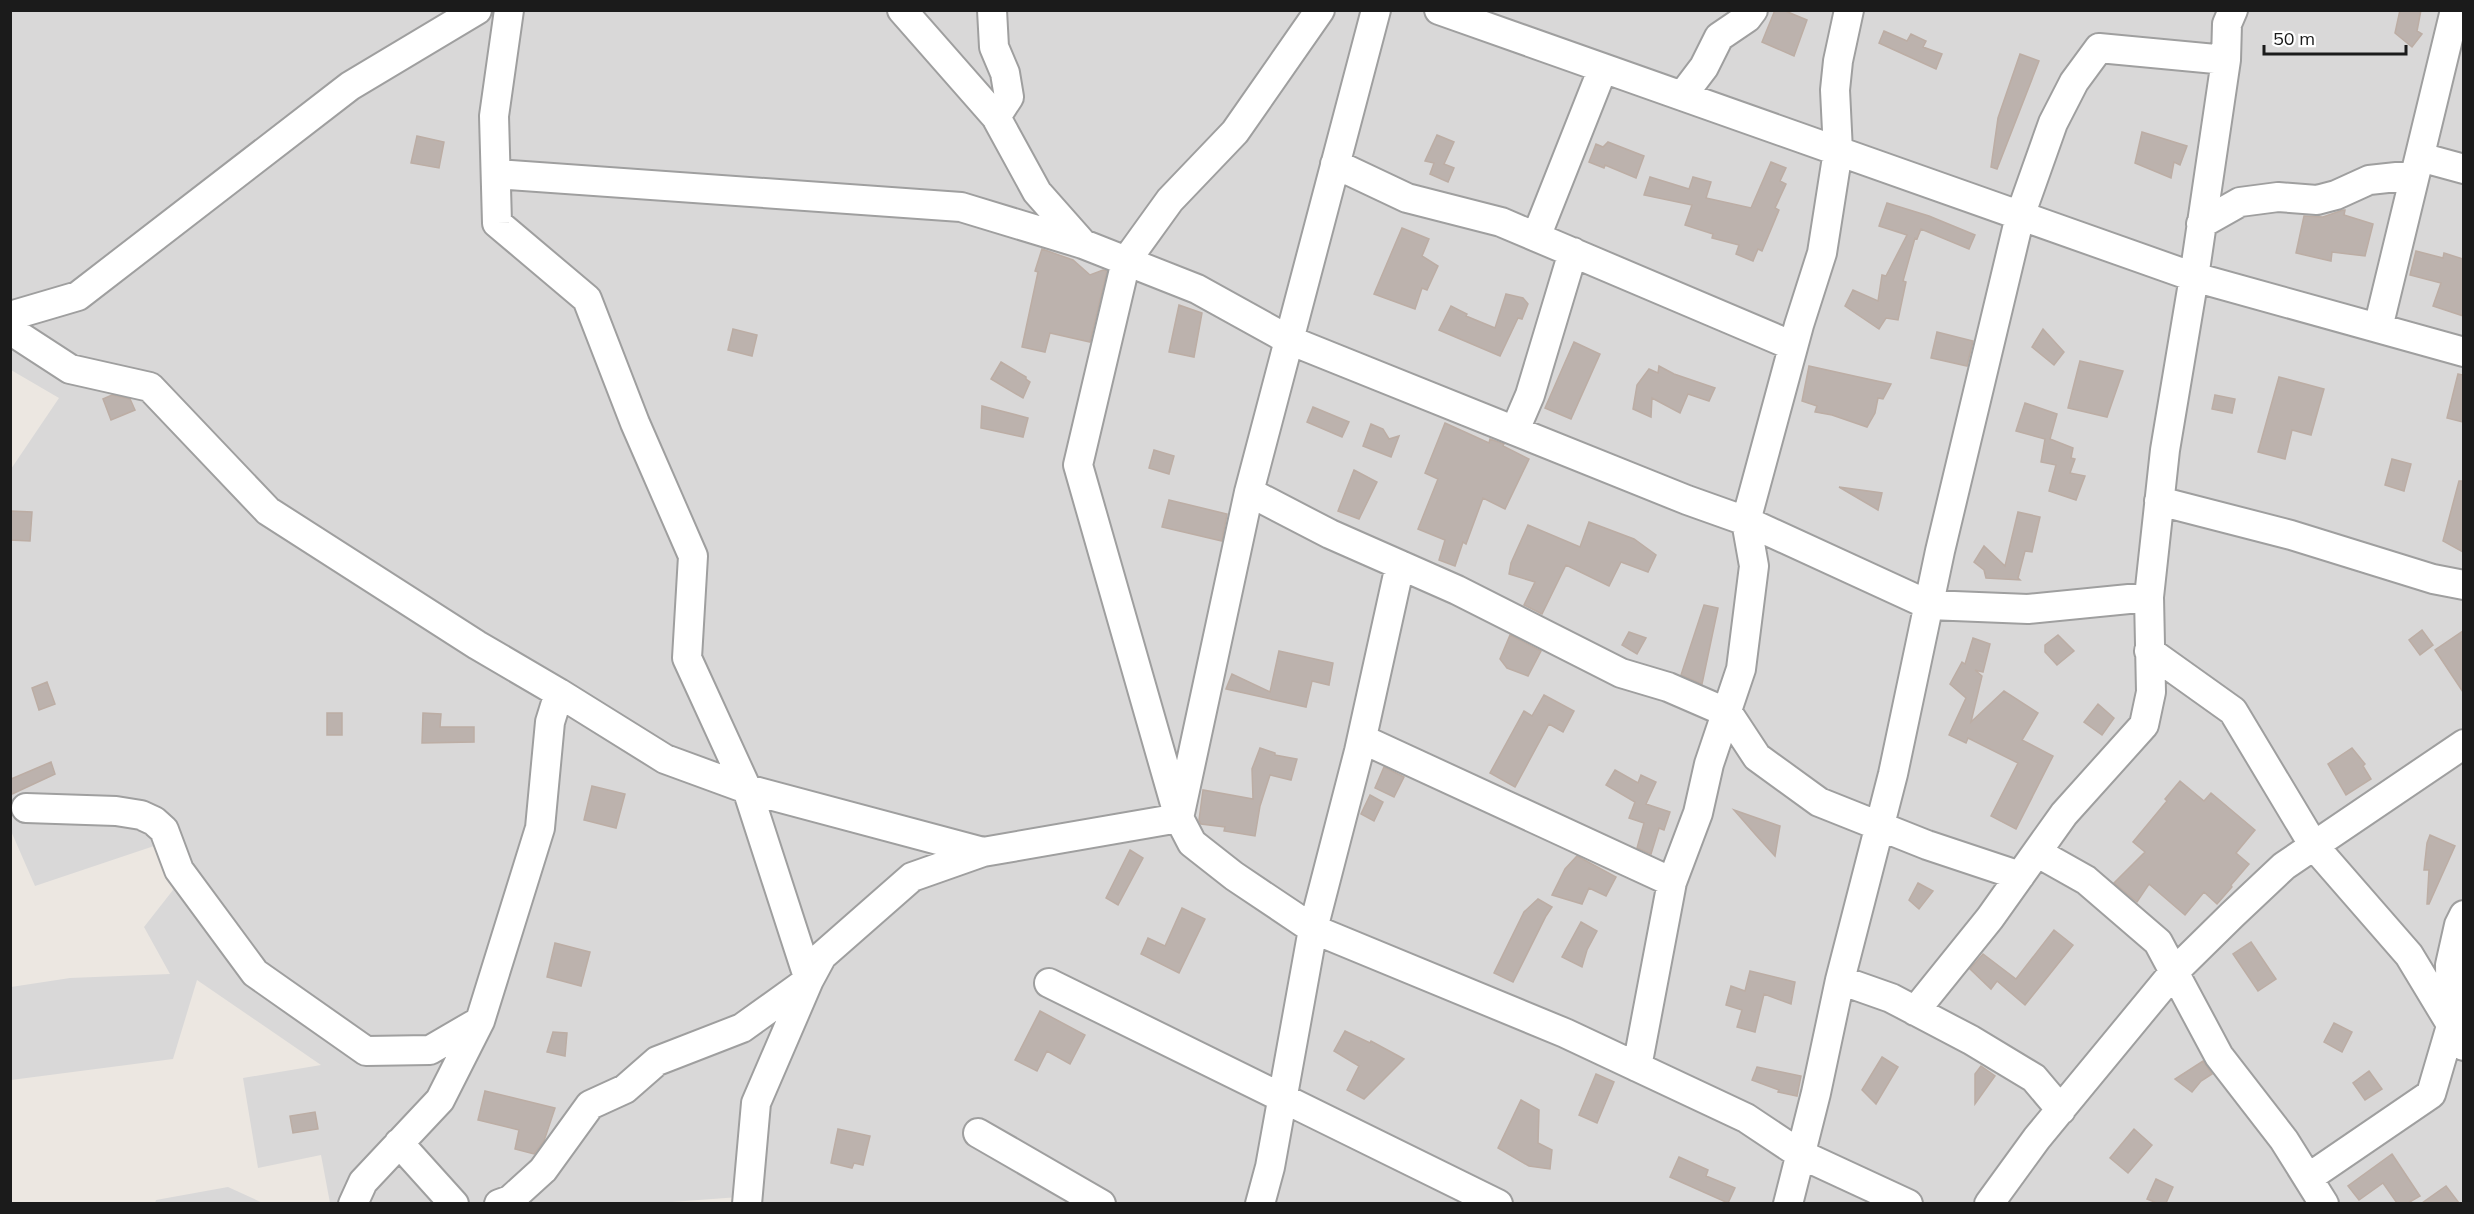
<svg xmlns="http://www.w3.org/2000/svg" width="2474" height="1214" viewBox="0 0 2474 1214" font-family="Mulish,sans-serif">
  <rect width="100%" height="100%" fill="#ece7e1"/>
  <path fill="#d9d8d8" d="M11,11H2463V1203L771,1204L739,1197L645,1204L330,1203L321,1155L258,1168L243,1078L321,1065L197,980L173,1059L11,1080V987L70,978L170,974L144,927L173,890L160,844L35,886L11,831V469L59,398L11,370Z
    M228,1187L263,1203H155L156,1200Z"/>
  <path fill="#bcb2ad" stroke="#bcada4" stroke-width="1.5" d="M1775,10H1783L1807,20L1794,56L1762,42Z
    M2400,10H2421L2417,31L2422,34L2412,47L2395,33Z
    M1884,31L1907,41L1911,34L1926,41L1923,47L1942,54L1936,69L1879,43Z
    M2020,54L2039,61L1997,169L1991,167L1998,118Z
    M2142,132L2187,146L2180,165L2174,162L2171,178L2135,163Z
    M1437,135L1454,142L1444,164L1454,168L1448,182L1430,174L1434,163L1425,161Z
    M417,136L444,142L439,168L411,163Z
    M1608,142L1644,156L1636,178L1605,165L1604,168L1589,162L1596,144L1603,147Z
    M1771,162L1786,168L1780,181L1786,184L1775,208L1779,210L1762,251L1758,249L1753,261L1736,254L1739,245L1712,238L1713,234L1685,225L1692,205L1644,195L1650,177L1689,189L1693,177L1711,182L1706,198L1751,208Z
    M1887,203L1929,216L1975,235L1969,249L1921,229L1917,239L1915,238L1903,281L1906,282L1898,320L1886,318L1879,329L1845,306L1853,290L1878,301L1882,275L1886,276L1907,235L1879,226Z
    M2343,210H2345L2344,215L2373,224L2365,256L2332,252L2331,261L2296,253L2304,216L2323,217Z
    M1402,228L1429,239L1422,256L1438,266L1427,290L1422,288L1415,309L1374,294Z
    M1042,249L1073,260L1090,275L1103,270L1107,271L1090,342L1050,333L1045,352L1022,347L1038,272L1035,271Z
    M2416,251L2443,258L2444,253L2463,259V316L2433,306L2441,283L2410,275Z
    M1506,294L1523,298L1528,304L1522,319L1518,318L1500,356L1439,330L1451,306L1467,314L1466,316L1495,328Z
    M1179,305L1202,313L1194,357L1169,352Z
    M733,329L757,335L752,356L728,350Z
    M2043,329L2064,352L2054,365L2032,347Z
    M1937,332L1973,341L1967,366L1931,358Z
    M1574,342L1600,354L1571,419L1545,408Z
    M2080,361L2123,371L2107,417L2068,408Z
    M1001,362L1026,377V379L1030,382L1023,398L991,379Z
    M1659,366L1674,374L1715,388L1709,401L1688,394L1680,413L1652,398L1651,417L1633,409L1637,385L1649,369L1658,373Z
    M1809,366L1854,376L1891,384L1883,399L1878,398L1875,413L1867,427L1832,415L1815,412L1817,406L1802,401Z
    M2458,374L2463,375V422L2447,418Z
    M2279,377L2324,389L2311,435L2292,430L2285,459L2258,452Z
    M112,395L130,399L135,410L111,420L103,399Z
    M2215,395L2235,399L2232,413L2212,409Z
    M2025,403L2057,414L2050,439L2073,448L2071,458L2075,459L2070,473L2085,476L2076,500L2049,491L2056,465L2041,462L2045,439L2016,431Z
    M982,406L1028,418L1023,437L981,428Z
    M1313,407L1349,422L1342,437L1307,422Z
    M1445,423L1489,443L1490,439L1504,444L1503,446L1529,459L1505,509L1483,498L1466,544L1463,542L1455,566L1439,560L1445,540L1418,529L1438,479L1425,473Z
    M1371,424L1383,429L1389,439L1399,436L1391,457L1363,446Z
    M1154,450L1174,456L1169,474L1149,468Z
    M2392,459L2411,464L2404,491L2385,485Z
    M1354,470L1377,482L1359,519L1338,511Z
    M2459,481H2463V552L2443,541Z
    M1839,487L1882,493L1878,510Z
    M1169,500L1227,514L1222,541L1162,527Z
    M10,511L32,512L30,541L10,540Z
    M2018,512L2040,517L2032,552L2025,551L2018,578L2020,580L1986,578L1984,570L1974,562L1984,546L2005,566Z
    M1589,522L1634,539L1656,555L1648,572L1621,562L1609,586L1566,565L1542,614L1524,605L1535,582L1509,574L1511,563L1528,525L1580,547Z
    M1704,605L1718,608L1702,684L1681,675Z
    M2422,630L2433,645L2420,655L2409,640Z
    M2463,631V692L2435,650Z
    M1629,632L1646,638L1637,654L1622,645Z
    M1510,635L1541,651L1528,676L1507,668L1500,659Z
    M2058,635L2074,651L2057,665L2045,652V645Z
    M1973,638L1990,644L1983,672L1975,670L1982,676L1971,722L2004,691L2038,713L2022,740L2053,756L2016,829L1991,816L2018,763L1968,738L1966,743L1949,735L1966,698L1950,684L1962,662L1965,664Z
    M1279,651L1333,663L1329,685L1312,681L1306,707L1226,689L1232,674L1270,692Z
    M47,682L55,704L39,710L32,688Z
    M1544,695L1574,711L1563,732L1549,724L1515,787L1490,773L1524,711L1532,716Z
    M2098,704L2114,718L2102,735L2084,722Z
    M327,713H342V735H327Z
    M423,713L441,714L440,727H474V742L422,743Z
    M1260,748L1275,753V755L1297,759L1291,780L1270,775L1260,806L1255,836L1224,831L1225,827L1201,824L1199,820L1203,790L1253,799L1252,769Z
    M2352,748L2365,764L2363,766L2371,779L2346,795L2328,764Z
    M51,762L55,774L10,795L11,779Z
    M1384,767L1404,777L1394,797L1375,788Z
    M1615,770L1638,783L1641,775L1656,782L1646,804L1670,812L1664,830L1659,828L1651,854L1637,848L1644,823L1629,818L1635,802L1606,785Z
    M2180,781L2204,801L2211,793L2255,830L2236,853L2249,864L2231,885L2232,887L2217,904L2204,892L2185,915L2149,884L2137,902L2114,883L2145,852L2133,842L2167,801L2165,799Z
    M592,786L625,794L616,828L584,820Z
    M1370,795L1383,802L1374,821L1361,814Z
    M1734,810L1780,826L1775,856L1755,834Z
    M2430,835L2455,846L2429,904H2427L2429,870H2424L2427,843Z
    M1130,850L1143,858L1118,905L1106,898Z
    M1577,856L1616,877L1606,896L1589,888L1582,904L1552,895L1565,869Z
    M1918,883L1933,891L1919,909L1909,900Z
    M1538,899L1552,907L1546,916L1513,982L1494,973L1524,912Z
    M1182,908L1205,919L1179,973L1141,954L1148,938L1165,946Z
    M1581,922L1597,931L1587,950L1582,967L1562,957Z
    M2054,930L2073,945L2025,1005L1997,981L1991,989L1970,969L1983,954L2016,979Z
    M2251,942L2276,979L2258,991L2233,954Z
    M555,943L590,952L581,986L547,977Z
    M1750,971L1795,982L1791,1004L1764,994L1755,1032L1737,1027L1742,1010L1726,1005L1731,986L1745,991Z
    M1040,1011L1085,1035L1070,1064L1047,1051L1037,1071L1015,1060Z
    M2334,1023L2352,1032L2342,1052L2324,1042Z
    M1345,1031L1370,1043L1371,1041L1404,1059L1364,1099L1347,1090L1359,1066L1334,1051Z
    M553,1032L567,1033L565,1056L547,1052Z
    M1882,1057L1898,1067L1876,1104L1862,1090Z
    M2203,1061L2212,1074L2201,1081L2192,1092L2175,1079Z
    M1981,1066L1995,1076L1975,1104V1074Z
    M1757,1067L1801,1076L1797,1096L1778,1092L1779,1090L1752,1080Z
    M2369,1071L2382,1089L2365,1100L2353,1083Z
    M1596,1074L1614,1082L1597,1123L1579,1115Z
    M485,1091L555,1108L544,1141L534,1154L515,1149L519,1130L478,1120Z
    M1521,1100L1539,1110L1538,1143L1552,1150L1550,1169L1529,1166L1498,1148Z
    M315,1112L318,1129L293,1133L290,1116Z
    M838,1129L870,1136L863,1165L854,1163L852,1168L831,1163Z
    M2134,1129L2152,1145L2128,1173L2110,1158Z
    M2392,1154L2420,1196L2408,1203H2397L2383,1183L2359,1200L2348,1186Z
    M1679,1157L1708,1170L1706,1176L1735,1188L1728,1203L1670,1177Z
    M2156,1179L2173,1187L2166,1203H2157L2147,1199Z
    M2446,1186L2459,1203H2422Z"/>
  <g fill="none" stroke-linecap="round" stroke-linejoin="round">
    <g stroke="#9f9f9f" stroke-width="32">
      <path id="minor" d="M509,10L494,116L497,223L587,299L635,423L693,556L687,658L747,789L809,980L756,1103L747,1204
        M902,10L996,117L1037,192L1083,244L1197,289L1289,340L1687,500L1746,521L1929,605L2028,609L2149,597
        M992,10L994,47L1005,73L1009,97L996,117
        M1376,10L1249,492L1179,818L1192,843L1234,876L1313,929L1565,1033L1746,1118L1800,1154L1908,1204
        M1439,10L2194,277L2464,352
        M1682,96L1704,67L1719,37L1747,18L1753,10
        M2420,157L2464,169
        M1335,164L1407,198L1501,222L1793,346
        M496,174L961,207L1083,244
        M2201,224L2240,202L2278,197L2317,200L2336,195L2369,180L2415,175
        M1536,237L1603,68
        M10,316L78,296L350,86L477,10
        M2378,328L2455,10
        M10,330L70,369L150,387L268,511L477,645L559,693L665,759L747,789L983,852L1179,818L1078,465L1126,261L1170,200L1235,132L1320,10
        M1515,430L1530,395L1573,252
        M1249,492L1330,534L1457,590L1621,673L1668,687L1728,713L1757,757L1819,802L1927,845L2020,876
        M2159,501L2291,535L2433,579L2464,585
        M2149,651L2233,711L2314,846L2409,955L2464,1046
        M1362,739L1672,882
        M26,808L116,811L141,815L154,821L164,830L179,870L255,973L366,1051L430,1050L480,1021
        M2038,853L2086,880L2158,942L2219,1056L2284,1140L2324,1204
        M1840,980L1891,998L1971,1040L2034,1078L2061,1110
        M1049,983L1498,1204
        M1915,1011L1990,918L2064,814L2144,725L2151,692L2149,597L2165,450L2194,277L2226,60L2227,24L2233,10
        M1637,1067L1672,882L1698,813L1709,764L1741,669L1754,566L1746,521L1799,325L1822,253L1838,151L1835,90L1838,61L1849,10
        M978,1133L1101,1204
        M399,1143L454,1204
        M2308,1178L2431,1094L2451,1026L2450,965L2459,925L2464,915
        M353,1204L363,1182L440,1100L480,1021L540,828L550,722L559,693
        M499,1204L510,1200L543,1170L590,1105L625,1089L657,1061L742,1028L809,980L822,956L912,877L983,852
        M1260,1204L1270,1167L1313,929L1359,751L1400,565
        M1788,1204L1816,1093L1840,980L1893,774L1940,551L2020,216L2053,123L2074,82L2099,48L2226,60
        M1989,1204L2037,1138L2174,972L2232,915L2284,866L2464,744"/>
    </g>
    <use href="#minor" stroke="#fff" stroke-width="28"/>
  </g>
  <rect width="2474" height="1214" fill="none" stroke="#1b1b1b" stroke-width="24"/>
  <path d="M2264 45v9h142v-9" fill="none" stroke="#1b1b1b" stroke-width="3"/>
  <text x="2273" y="45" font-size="18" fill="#1b1b1b" stroke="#ffffff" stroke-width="4.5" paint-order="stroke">50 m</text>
</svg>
